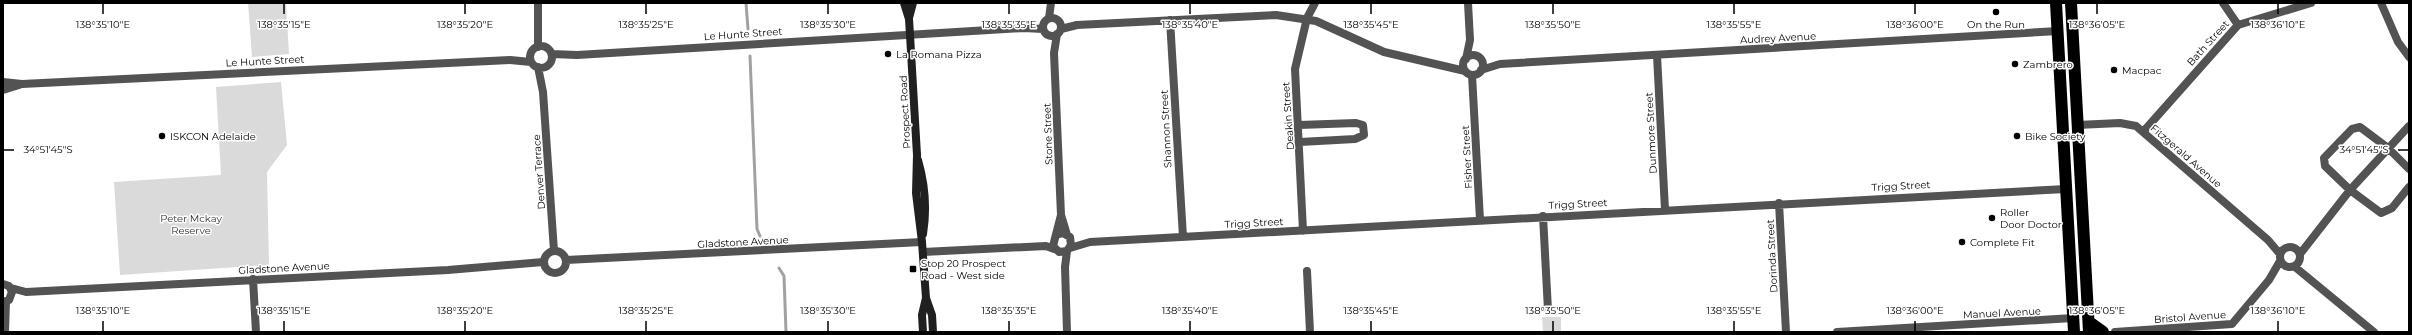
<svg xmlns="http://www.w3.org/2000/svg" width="2412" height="335" viewBox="0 0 2412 335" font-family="Montserrat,sans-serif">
  <rect width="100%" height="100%" fill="#fff"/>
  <path fill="#dadada" d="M248,3H286L289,54L252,57Z
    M281,82L287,145L267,172L269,265L120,275L114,182L221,175L216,87Z
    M1542,317H1561V332H1543Z"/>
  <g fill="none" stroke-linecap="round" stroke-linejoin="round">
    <path stroke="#a1a1a1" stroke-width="3" d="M746,3L748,29
      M750,56L757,229L760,236
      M779,268L784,276L786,332"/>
    <path stroke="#535353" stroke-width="8" d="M2223,3L2238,25
      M2381,3L2398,42L2409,57
      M1043 27a9 9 0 1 1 18 0a9 9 0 1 1-18 0Z
      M1049,18L1051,3
      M1170,20L1183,237
      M1061,29L1077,25L1276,15L1316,21L1384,52L1465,71
      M1057,34L1054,53L1061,215L1067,235
      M530 57a11 11 0 1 1 22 0a11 11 0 1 1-22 0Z
      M538,47V3
      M552,54L577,55L1024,28L1043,29
      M1657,55L1665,210
      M1463 65a10 10 0 1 1 20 0a10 10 0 1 1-20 0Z
      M1466,59L1470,40L1468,3
      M538,67L543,92L554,251
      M1481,70L1500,64L2058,31
      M1472,75L1480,220
      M3,82L22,84L510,60L531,62
      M3,90L19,85
      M1299,125L1356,123L1363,125L1364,135L1355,139L1300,142
      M2077,125L2120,123L2136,126L2268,240L2280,254
      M2143,132L2238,25L2311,3
      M2409,169L2388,148L2360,127L2352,129L2324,158L2325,166L2350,190L2381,213L2392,208L2409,187
      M1779,203L1786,332
      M1543,216L1548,310
      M1303,231L1295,69L1307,18L1315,3
      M1056,235L1063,233L1070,237L1071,245L1067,251L1059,252L1053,246L1061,215
      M2280 257a10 10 0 1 1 20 0a10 10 0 1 1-20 0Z
      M1070,248L1090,242L2066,189
      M1067,251L1065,267L1067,332
      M544 262a11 11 0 1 1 22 0a11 11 0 1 1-22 0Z
      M923,252L1046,246L1054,249
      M2300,254L2350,190L2409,126
      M566,260L922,242
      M2295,267L2374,332
      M1307,271L1310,332
      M253,279L256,332
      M3,284L9,286L12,292L9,300L3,302
      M11,288L26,292L448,270L543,262
      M5,332L6,301
      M1837,332L2073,318
      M2115,332L2232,324L2269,280L2280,261"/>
    <path stroke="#202020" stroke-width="8" d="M904,3L909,19L910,35L917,155L916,193L922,242L926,298L922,315L923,332
      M909,18L913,3
      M918,160C925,184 927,209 923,234
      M926,298L932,315L933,332"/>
    <path stroke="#000" stroke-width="12" d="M2056,3L2074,332
      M2071,3L2089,332
      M2089,322L2103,332"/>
  </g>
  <path fill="none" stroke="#000" stroke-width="1.5" d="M103,4V14M284,4V14M465,4V14M646,4V14M828,4V14M1009,4V14M1190,4V14M1371,4V14M1553,4V14M1734,4V14M1915,4V14M2097,4V14M2278,4V14M4,150H14M2398,150H2408M103,321V331M284,321V331M465,321V331M646,321V331M828,321V331M1009,321V331M1190,321V331M1371,321V331M1553,321V331M1734,321V331M1915,321V331M2097,321V331M2278,321V331"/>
  <g fill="#000" stroke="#fff" stroke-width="1.5">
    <circle cx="1996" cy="12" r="4"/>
    <circle cx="888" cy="54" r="4"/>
    <circle cx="2015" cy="64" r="4"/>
    <circle cx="2114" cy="70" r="4"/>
    <circle cx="162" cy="136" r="4"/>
    <circle cx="2017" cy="136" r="4"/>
    <circle cx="1992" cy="218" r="4"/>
    <circle cx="1962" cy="242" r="4"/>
    <rect x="909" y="265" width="8" height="8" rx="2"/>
  </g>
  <g text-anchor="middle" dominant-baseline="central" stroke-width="3" stroke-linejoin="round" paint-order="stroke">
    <g font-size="10" fill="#000" stroke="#fff" text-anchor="start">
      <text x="1996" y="24" text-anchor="middle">On the Run</text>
      <text x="896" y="54">La Romana Pizza</text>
      <text x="2023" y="64">Zambrero</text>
      <text x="2122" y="70">Macpac</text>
      <text x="170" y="136">ISKCON Adelaide</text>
      <text x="2025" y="136">Bike Society</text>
      <text x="2000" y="212">Roller<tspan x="2000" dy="12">Door Doctor</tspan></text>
      <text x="1970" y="242">Complete Fit</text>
      <text x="921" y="263">Stop 20 Prospect<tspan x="921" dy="12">Road - West side</tspan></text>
    </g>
    <g font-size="10" fill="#000" stroke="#fff">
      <text transform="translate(743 34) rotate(-4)">Le Hunte Street</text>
      <text transform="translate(1778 38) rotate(-3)">Audrey Avenue</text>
      <text transform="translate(2208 43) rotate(-48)">Bath Street</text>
      <text transform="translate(265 61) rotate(-3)">Le Hunte Street</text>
      <text transform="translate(905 112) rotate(-93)">Prospect Road</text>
      <text transform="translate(1288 116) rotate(-94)">Deakin Street</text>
      <text transform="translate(1166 129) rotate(-93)">Shannon Street</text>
      <text transform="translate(1651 133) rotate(-93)">Dunmore Street</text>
      <text transform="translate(1048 134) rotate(-92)">Stone Street</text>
      <text transform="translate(2186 156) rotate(41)">Fitzgerald Avenue</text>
      <text transform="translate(1467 157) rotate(-93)">Fisher Street</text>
      <text transform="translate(539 172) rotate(-94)">Denver Terrace</text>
      <text transform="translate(1901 186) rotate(-3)">Trigg Street</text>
      <text transform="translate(1578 204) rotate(-3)">Trigg Street</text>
      <text transform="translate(1254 223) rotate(-3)">Trigg Street</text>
      <text transform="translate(743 242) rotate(-3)">Gladstone Avenue</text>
      <text transform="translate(1772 256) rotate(-93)">Dorinda Street</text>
      <text transform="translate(284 268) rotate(-3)">Gladstone Avenue</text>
      <text transform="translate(2002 313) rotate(-3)">Manuel Avenue</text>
      <text transform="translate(2190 317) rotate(-4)">Bristol Avenue</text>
    </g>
    <g font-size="10" fill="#313131" stroke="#fff">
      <text x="191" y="218">Peter Mckay<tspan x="191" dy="12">Reserve</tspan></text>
    </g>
  </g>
  <g font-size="10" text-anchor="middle" fill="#000" stroke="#fff" stroke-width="3" stroke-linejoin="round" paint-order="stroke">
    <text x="103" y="28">138°35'10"E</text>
    <text x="284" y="28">138°35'15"E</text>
    <text x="465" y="28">138°35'20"E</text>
    <text x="646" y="28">138°35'25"E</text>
    <text x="828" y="28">138°35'30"E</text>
    <text x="1009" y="28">138°35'35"E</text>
    <text x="1190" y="28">138°35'40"E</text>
    <text x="1371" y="28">138°35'45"E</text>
    <text x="1553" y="28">138°35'50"E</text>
    <text x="1734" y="28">138°35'55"E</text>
    <text x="1915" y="28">138°36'00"E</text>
    <text x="2097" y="28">138°36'05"E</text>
    <text x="2278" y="28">138°36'10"E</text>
    <text x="48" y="153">34°51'45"S</text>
    <text x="2364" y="153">34°51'45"S</text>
    <text x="103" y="314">138°35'10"E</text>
    <text x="284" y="314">138°35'15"E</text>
    <text x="465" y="314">138°35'20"E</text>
    <text x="646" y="314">138°35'25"E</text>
    <text x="828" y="314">138°35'30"E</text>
    <text x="1009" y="314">138°35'35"E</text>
    <text x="1190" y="314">138°35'40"E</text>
    <text x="1371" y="314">138°35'45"E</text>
    <text x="1553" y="314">138°35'50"E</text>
    <text x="1734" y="314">138°35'55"E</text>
    <text x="1915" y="314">138°36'00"E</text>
    <text x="2097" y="314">138°36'05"E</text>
    <text x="2278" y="314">138°36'10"E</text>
  </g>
  <rect width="2412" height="335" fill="none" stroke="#000000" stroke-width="8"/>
</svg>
